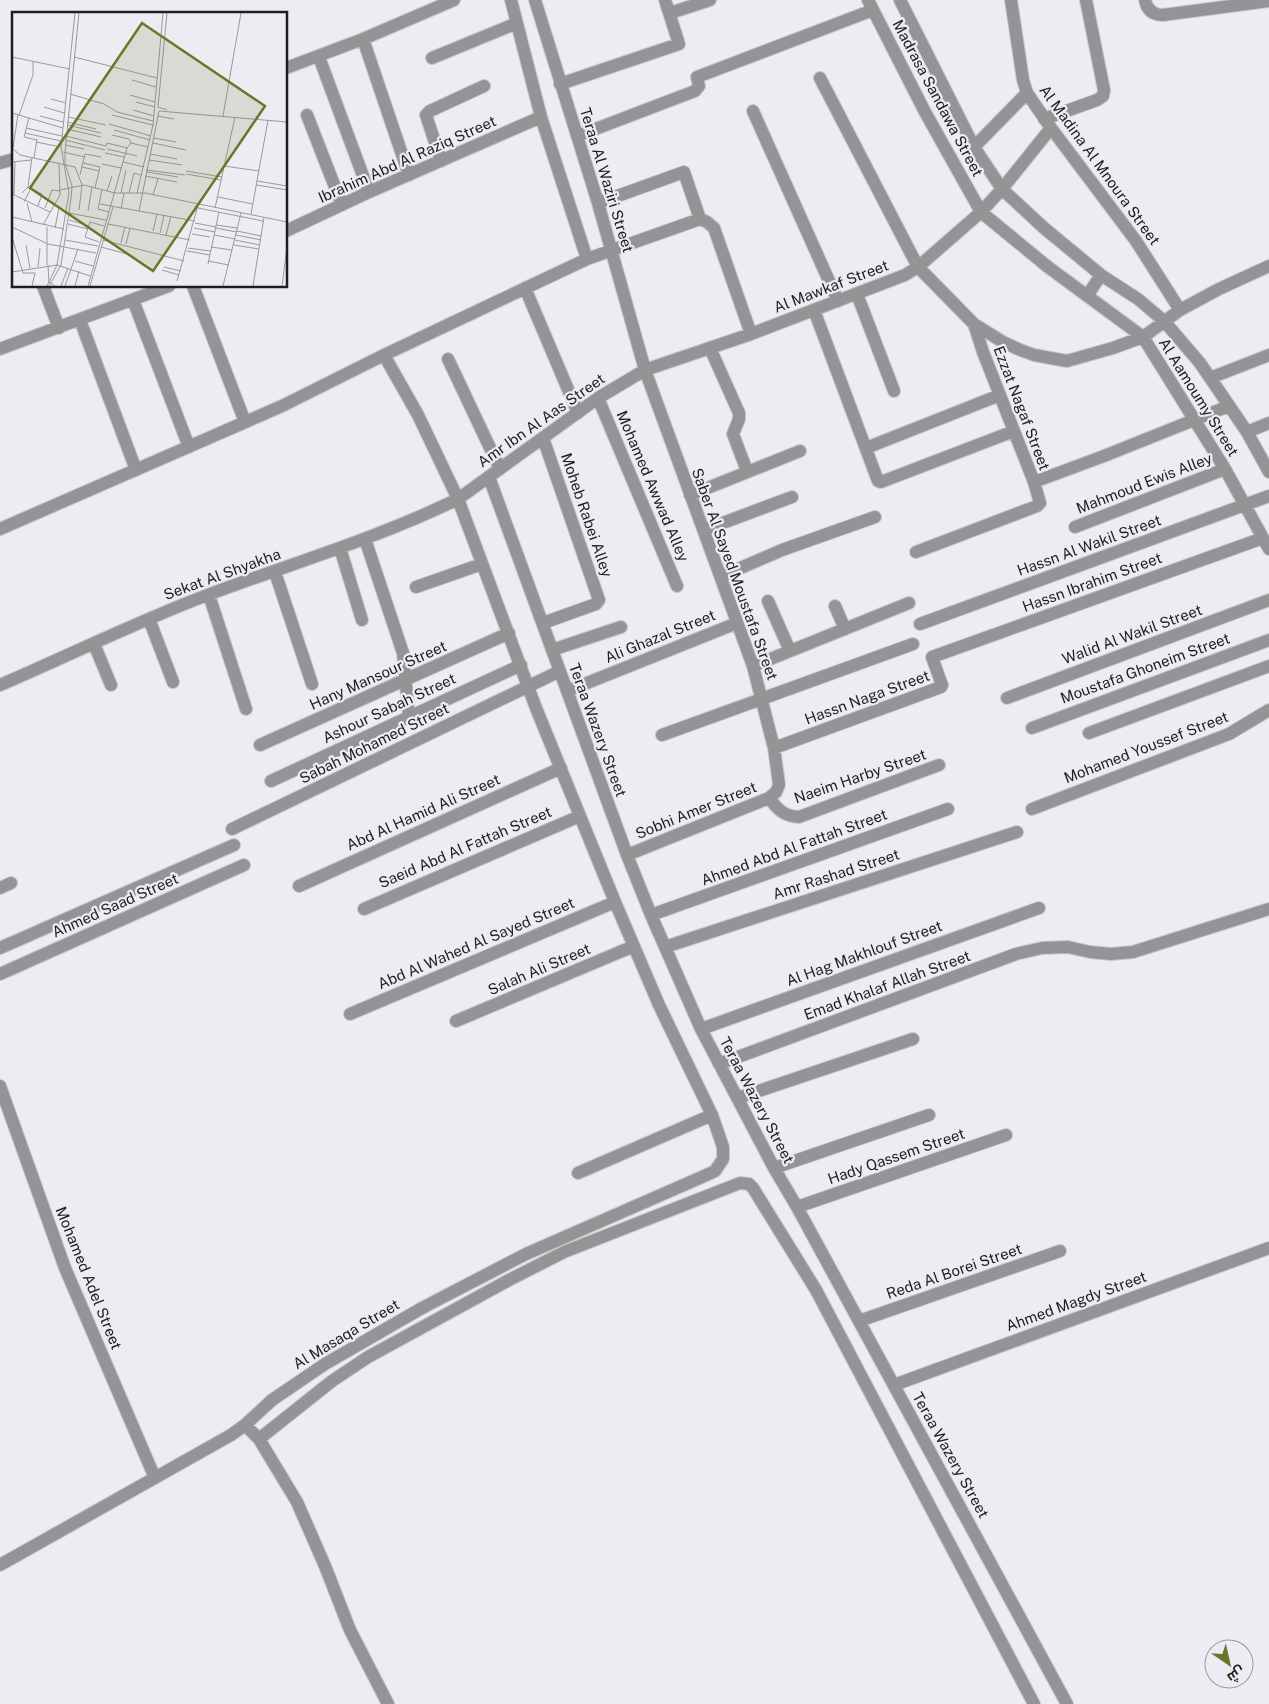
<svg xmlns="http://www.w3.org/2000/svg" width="1269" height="1704" viewBox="0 0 1269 1704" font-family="'Public Sans',Cairo,sans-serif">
  <rect width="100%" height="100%" fill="#eeecf2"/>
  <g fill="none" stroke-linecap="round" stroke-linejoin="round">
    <g stroke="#c9c7cc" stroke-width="14">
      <path id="minor" d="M511,0L541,117L587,259
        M535,0L598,203L645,370L753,666L774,748L778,777L779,785L776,792L769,798L627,855
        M868,0L925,112L981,212L1048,267L1143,337L1225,469L1269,549
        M900,0L974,147L1002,189L1044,228L1101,275L1138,299L1164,321L1200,363L1247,432L1269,472
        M1011,0L1023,80L1027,93L1051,128L1136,241L1180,310
        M1145,0C1147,10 1153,15 1163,15L1269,1
        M670,13L710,0
        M363,39L409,175
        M319,57L369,192
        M432,58L517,23
        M286,68L363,39L454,0
        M820,78L918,267L974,324L1003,342L1018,349L1034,355L1067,361L1113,348L1143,337L1180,310L1219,289L1269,266
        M560,84L679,44L665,0
        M753,111L838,301
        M307,115L342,205
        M1044,119L1097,100L1103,96L1104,90L1086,0
        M577,136L695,91L699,86L697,77L873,10
        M974,147L1027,93
        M441,161L426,115L430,111L484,86
        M0,163L14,159
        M598,203L684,172L700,219
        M286,231L369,192L541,117
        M43,286L59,328
        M193,286L245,422
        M525,288L578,413
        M857,294L894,391
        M1087,296L1101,275
        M133,300L189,447
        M814,310L878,481L881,482L1014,431
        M80,320L136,470
        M710,348L739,413V419L733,434L747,471
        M0,349L169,286
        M448,359L500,469
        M1210,378L1269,355
        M598,398L677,586
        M1247,432L1269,423
        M866,448L1000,395
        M489,477L627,855L651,915L701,1029L774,1168L797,1207L1067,1704
        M1034,482L1104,456L1229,406
        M690,495L800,451
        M1075,527L1225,469
        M0,529L282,406L384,355L587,259L700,219L707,222L714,228L751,334
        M704,530L792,497
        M365,539L403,653L409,717
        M340,548L362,620
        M916,552L1037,506L1040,503L1034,482L983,352L974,324
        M275,572L312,684
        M722,576L782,550L875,517
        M416,587L482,564
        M209,595L246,709
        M768,601L790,651
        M835,606L845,629
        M149,619L173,682
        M543,623L596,604L599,600L543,438
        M920,624L1269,496
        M94,644L111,685
        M552,650L621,627
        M753,666L909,603
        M0,685C70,655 138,621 210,594C293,563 378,538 458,499L598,398L645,370L751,334L905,275L918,267L981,212L1002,189L1051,128
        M567,691L737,623
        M1007,698L1269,600
        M1032,728L1269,640
        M1089,733L1269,666
        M662,735L913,644
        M260,745L509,633
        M774,748L941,687L942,685L932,657L1263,538
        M271,781L521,665
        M769,798C778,810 784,816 799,817L939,765
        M1032,809L1229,734L1269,710
        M232,829L560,671
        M299,886L561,768
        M0,888L11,883
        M364,909L580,816
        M651,915L948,809
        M665,947L1017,832
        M0,948L234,845
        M0,974L244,865
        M350,1014L615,902
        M456,1021L634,946
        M701,1029L1039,908
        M719,1064L1016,954L1042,948L1068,947L1090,952L1111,954L1133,952L1269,909
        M0,1086L65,1268L155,1478
        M738,1098L913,1039
        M774,1168L929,1115
        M578,1173L712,1115
        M797,1207L1006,1135
        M859,1321L1060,1251
        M894,1385L1269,1248
        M245,1425L259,1439L297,1502L325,1566L350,1630L388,1704
        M259,1439L332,1381L368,1357L509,1280L564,1252L740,1183L749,1184L753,1188L816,1290L1034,1704
        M0,1565L231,1435L245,1425L272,1400L325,1364L422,1308L526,1254L702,1177L715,1171L723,1159V1147L712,1115L659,1005L615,902L536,708L458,499L418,415L384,355"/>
    </g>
    <use href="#minor" stroke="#949396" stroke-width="12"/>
  </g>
  <g text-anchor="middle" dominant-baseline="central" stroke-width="4.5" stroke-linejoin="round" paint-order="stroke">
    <g font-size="15" fill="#1e1d1f" stroke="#eeecf2">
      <text transform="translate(938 98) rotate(62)">Madrasa Sandawa Street</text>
      <text transform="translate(407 159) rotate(-24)">Ibrahim Abd Al Raziq Street</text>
      <text transform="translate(1100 165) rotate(54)">Al Madina Al Mnoura Street</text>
      <text transform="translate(607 180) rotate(73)">Teraa Al Waziri Street</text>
      <text transform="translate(831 286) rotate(-21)">Al Mawkaf Street</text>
      <text transform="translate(1199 397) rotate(58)">Al Aamoumy Street</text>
      <text transform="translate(1022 408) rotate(69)">Ezzat Nagaf Street</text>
      <text transform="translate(541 420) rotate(-35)">Amr Ibn Al Aas Street</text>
      <text transform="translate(1144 483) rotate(-21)">Mahmoud Ewis Alley</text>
      <text transform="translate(653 486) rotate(67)">Mohamed Awwad Alley</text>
      <text transform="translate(587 515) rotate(71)">Moheb Rabei Alley</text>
      <text transform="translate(1089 545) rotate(-20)">Hassn Al Wakil Street</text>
      <text transform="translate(222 574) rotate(-20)">Sekat Al Shyakha</text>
      <text transform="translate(735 574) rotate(70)">Saber Al Sayed Moustafa Street</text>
      <text transform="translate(1092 582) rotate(-20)">Hassn Ibrahim Street</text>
      <text transform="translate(1132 634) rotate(-20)">Walid Al Wakil Street</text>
      <text transform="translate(660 636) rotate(-22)">Ali Ghazal Street</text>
      <text transform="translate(1145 668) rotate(-20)">Moustafa Ghoneim Street</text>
      <text transform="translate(378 675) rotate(-24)">Hany Mansour Street</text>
      <text transform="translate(867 697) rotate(-20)">Hassn Naga Street</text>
      <text transform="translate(389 708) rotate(-25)">Ashour Sabah Street</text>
      <text transform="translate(598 730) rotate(70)">Teraa Wazery Street</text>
      <text transform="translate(374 743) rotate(-26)">Sabah Mohamed Street</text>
      <text transform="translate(1146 747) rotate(-21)">Mohamed Youssef Street</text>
      <text transform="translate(860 776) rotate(-19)">Naeim Harby Street</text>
      <text transform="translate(696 810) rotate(-22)">Sobhi Amer Street</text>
      <text transform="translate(423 812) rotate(-24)">Abd Al Hamid Ali Street</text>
      <text transform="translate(465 847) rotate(-23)">Saeid Abd Al Fattah Street</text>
      <text transform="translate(794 847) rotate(-20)">Ahmed Abd Al Fattah Street</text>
      <text transform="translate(836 874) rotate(-18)">Amr Rashad Street</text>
      <text transform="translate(115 905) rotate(-24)">Ahmed Saad Street</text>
      <text transform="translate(476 943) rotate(-23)">Abd Al Wahed Al Sayed Street</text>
      <text transform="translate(864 953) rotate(-20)">Al Hag Makhlouf Street</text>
      <text transform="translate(539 969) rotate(-23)">Salah Ali Street</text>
      <text transform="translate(887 985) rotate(-20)">Emad Khalaf Allah Street</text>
      <text transform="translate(757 1100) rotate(62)">Teraa Wazery Street</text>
      <text transform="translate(896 1156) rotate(-19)">Hady Qassem Street</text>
      <text transform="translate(954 1271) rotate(-19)">Reda Al Borei Street</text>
      <text transform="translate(89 1278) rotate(68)">Mohamed Adel Street</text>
      <text transform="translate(1076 1301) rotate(-20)">Ahmed Magdy Street</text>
      <text transform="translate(346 1334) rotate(-31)">Al Masaqa Street</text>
      <text transform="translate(951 1455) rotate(61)">Teraa Wazery Street</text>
    </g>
  </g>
  <g transform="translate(12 12)">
    <rect width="275" height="275" fill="#eeecf2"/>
    <path fill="none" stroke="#9b999e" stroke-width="1" d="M155,1L146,95L155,98M0,45L58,57M62,45L145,66M120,68L144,75M58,82L92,92L105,100L141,109M118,83L143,90M39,87L54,91M124,90L143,95M32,95L52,101M121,98L142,104M0,101L51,116M7,103L21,63V50M100,103L141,113M28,104L51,110M145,104L162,107M211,104L229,1M56,105L94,113M17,106L12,125L25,128M55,110L84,117M97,112L139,124M55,113L89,121M14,116L50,124M55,117L89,125M102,118L138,128M13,121L49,129M100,123L117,127L119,131M54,124L94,134L95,131L115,136M142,126L164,130M53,128L93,138M24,130L49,135M141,131L174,138M53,133L72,137M0,136L8,143L63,155L70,173L67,198M1,136L6,102M95,137L125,144M51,140L73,145M93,141L112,145M138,142L165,147M0,146V150L19,148M22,146L25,127M137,148L170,153M111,150L132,155M71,151L88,155L83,176M90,152L109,156M212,154L247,159M70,155L87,159M134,158L173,163M174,159L210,165M135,160L166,165M174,162L209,168M68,163L73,142L89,145M133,164L165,170M245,169L275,174M245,173L275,178M16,175L30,182L26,194M90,177L86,197L97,200M48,178L72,173L103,181H133L275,210M95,179L100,164M10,181L16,175L20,145M109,181L114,158M117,181L122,161L129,163M125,181L141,113L151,1M0,182L38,200M2,183L3,150M141,183L146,167M206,185L241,192M12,190L19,176M15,191L20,210M88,192L183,209M33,196L40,178L48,179M186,196L251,209M203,196L223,105M109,197L112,181M76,199L80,175M127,199L147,99L275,110M57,201L94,208M239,202L256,108M0,205L52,217M57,208L77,214M183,211L204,215M56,212L76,217M96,212L178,228M31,213L48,183L47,152M204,213L225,216M0,215L36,232L84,241M43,216L47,196L43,193M182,216L203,220M204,216L224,220M141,219L145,202M225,219L249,224M148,221L152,203M180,222L198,225M154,223L159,204M202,223L223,227M224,223L249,228M0,225L11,261H23L20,274M53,228L86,234M91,228L172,249M223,228L248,233M87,230L73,225L78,210L92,214M109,231L113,215M114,232L118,216M14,233L18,256M222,233L247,237M89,235L115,242M199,235L220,238M176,236L198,239M175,239L198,243M63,249L81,254M196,249L217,253M196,252L207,200M35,253V215M36,253L37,270L43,274M26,255L28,236M152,255L169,259M150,258L167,263M0,260L45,253L78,264M165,269L186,193M35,274L45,253L57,181L49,135L63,1M37,274L49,253L59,187L60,174L53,151V140L67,1M49,274L56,256M53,274L66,237M63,274L67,259M76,274L115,136L119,131L136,135M78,274L101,195M211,274L229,201M241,274L252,205M270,274L275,236"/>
    <path fill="#677929" fill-opacity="0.15" stroke="#677929" stroke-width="2.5" d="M130,11L253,94L141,259L18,176Z"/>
    <rect width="275" height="275" fill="none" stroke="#1e1d1f" stroke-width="2.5"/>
  </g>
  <g transform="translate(1229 1664) rotate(146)"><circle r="24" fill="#eeecf2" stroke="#9b999e"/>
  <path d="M0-4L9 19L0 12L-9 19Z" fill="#677929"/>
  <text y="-8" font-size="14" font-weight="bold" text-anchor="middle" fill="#1e1d1f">ش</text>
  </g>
</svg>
